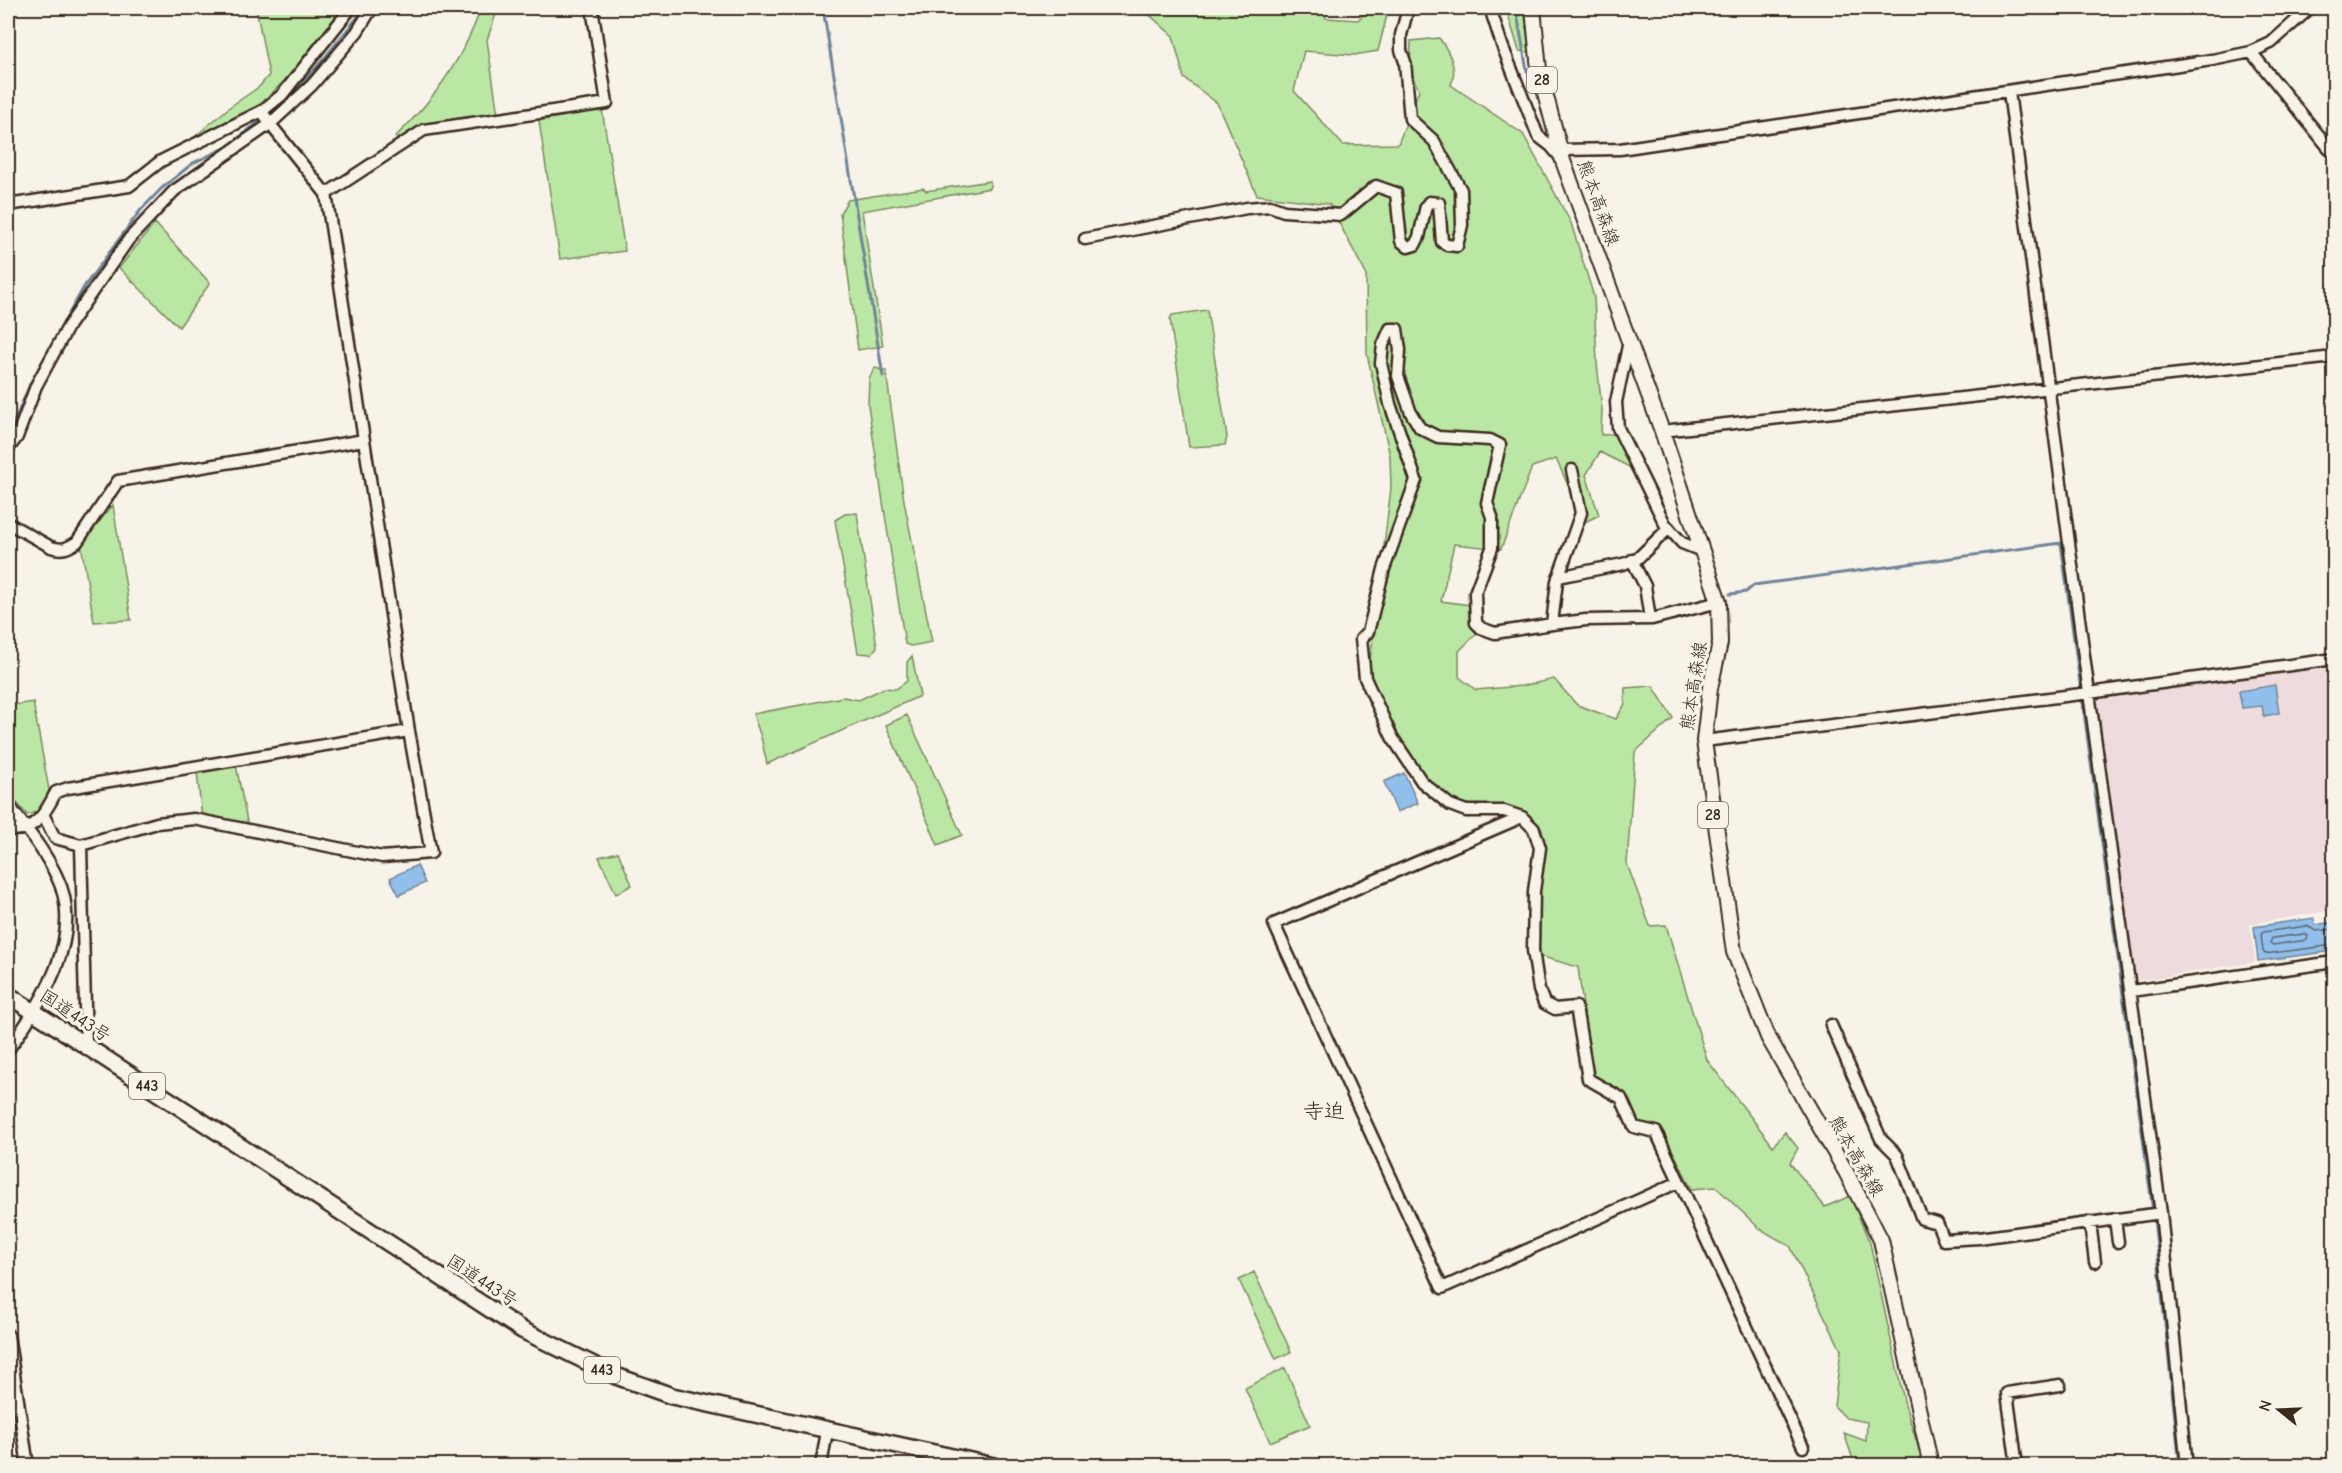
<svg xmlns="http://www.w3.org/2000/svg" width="2342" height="1473" viewBox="0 0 2342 1473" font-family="'Comic Neue','Klee One',sans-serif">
  <rect width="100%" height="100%" fill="#f7f3e8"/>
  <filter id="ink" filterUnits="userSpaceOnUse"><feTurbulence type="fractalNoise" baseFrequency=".0167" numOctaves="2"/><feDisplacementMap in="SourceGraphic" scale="12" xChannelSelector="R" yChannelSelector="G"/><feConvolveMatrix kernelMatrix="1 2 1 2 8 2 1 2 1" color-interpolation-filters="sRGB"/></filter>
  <g filter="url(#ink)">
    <path fill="#eddbdd" d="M2334,663V910L2250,924L2255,962L2136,981L2094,696Z"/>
    <path fill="#bbe7a4" stroke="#7b8861" stroke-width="1.5" d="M256,8H346L306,59L260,105L185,145L231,106L259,87L269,75Z
      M481,8H498L487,40L498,115L400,141L395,137C433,101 464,57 481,8Z
      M1142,8H1321L1326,18L1358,20L1365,13L1388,11L1378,51L1354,55L1304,51L1294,91L1343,145L1398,144L1419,90L1410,72L1411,41L1439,38C1449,51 1458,69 1451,85L1523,134L1571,223L1594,297L1597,363L1602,410L1601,435L1618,434L1631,468L1600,452L1586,475L1599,515L1585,522L1556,459L1532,467L1501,549L1454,544L1441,601L1470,605L1476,634L1459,651V677L1476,690L1522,686L1554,679L1577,705L1616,719L1625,704V688L1653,686L1673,718L1635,752L1627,864L1650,926L1666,925L1707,1060L1773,1146L1785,1132L1798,1148L1790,1163L1825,1207L1850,1196L1870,1243L1905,1405L1924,1465H1855L1844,1433L1866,1441L1867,1422L1846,1418L1834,1406L1841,1350L1790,1246L1760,1229L1716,1187L1692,1189L1661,1128L1638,1122L1623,1094L1592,1075L1578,967L1539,956L1538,889L1542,829L1520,811L1496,805H1471L1449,800L1424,778L1394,734L1368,677L1391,488L1390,456L1367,354L1366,274L1329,204L1257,195L1217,103L1184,78L1173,36Z
      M1506,8H1524L1529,52L1519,51Z
      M602,109L625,251L560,259L539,121Z
      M990,181V188L862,211L883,346L858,350L840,213L848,200L923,188L926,191Z
      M155,223L210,283L179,327L119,268Z
      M1207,310L1227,437L1225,445L1189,447L1170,319L1172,315Z
      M875,368L886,371L904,501L932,642L911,646L905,644L868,405L869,378Z
      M113,505L131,620L94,622L81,544Z
      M857,513L877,647L871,654L858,653L835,520L845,514Z
      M912,656L920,696L767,764L761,737L753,714L843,697L859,700L884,688L896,689L907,681V662Z
      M33,702L49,790L42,810L27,815L8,792V706Z
      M907,715L962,835L938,845L886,725Z
      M236,765L248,826L202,818L197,772Z
      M618,852L632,885L616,894L599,857Z
      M1254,1272L1291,1352L1276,1359L1239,1280Z
      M1285,1368L1310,1425L1270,1442L1245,1388Z"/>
    <path fill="#91bfeb" stroke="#6f8399" stroke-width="1.5" d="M2275,685L2279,713L2264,716L2262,706L2242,708L2239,691Z
      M1404,773L1418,803L1397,812L1384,782Z
      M417,865L425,883L399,895L390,878Z
      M2314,918L2315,925L2334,922V951L2258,961L2254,927Z"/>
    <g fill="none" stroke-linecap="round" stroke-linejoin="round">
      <path stroke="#5d6670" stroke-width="1.5" d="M2334,929L2316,931L2307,926L2263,932L2261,935L2263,951L2265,954L2334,945
        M2304,934L2308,936L2307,940L2273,945L2270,943L2272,938Z"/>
      <path stroke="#6f8399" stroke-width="3" d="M823,8L883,376
        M1510,8L1517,13L1527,71
        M8,436L31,382L84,287L140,211L161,189L193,163L227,147L291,96L327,55L357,18L363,8
        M1730,594L1746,592L1754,585L2061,543L2081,691
        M2082,698L2153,1211
        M2154,1218L2180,1466"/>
      <g stroke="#3b2a1e" stroke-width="15">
        <path id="minor" d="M1490,8L1502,45L1538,136L1551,146L1561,158
          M2251,52L2334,154
          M2009,92L2089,693L2161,1213L2187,1466
          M1560,150L1620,149L2212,60L2251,52L2271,43L2310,8
          M326,194L424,130L607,103L592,8
          M8,205L129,186L161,161L262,111L282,95L351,8
          M1085,239L1247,208L1270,206L1284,211L1341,215L1376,186L1396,193L1401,241L1408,247L1415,245L1419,237L1426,206L1429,202L1439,203L1442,242L1447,245L1457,246L1462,225L1461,190L1434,141L1410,119L1405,62L1401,50V35L1408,8
          M1629,341L1616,402L1618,428L1665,524L1682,543L1702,551
          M1662,431L2334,357
          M8,449L17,437L36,386L69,325L129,239L174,191L270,124L312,85L357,32L372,8
          M8,523L51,547C62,551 68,548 77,542L118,481L364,440
          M1632,560L1645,586L1650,619
          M1558,577L1623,564L1637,559L1669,528
          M1719,602L1652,619L1586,620L1552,624L1495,633L1481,628L1476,623L1475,593L1492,548V517L1487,503L1500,445L1490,440L1438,437L1420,428L1411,413L1398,376L1400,350L1397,329H1390L1383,345L1381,363L1390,404L1416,480L1384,569L1368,632L1361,639L1365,678L1392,737L1422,782L1450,805L1466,811H1504L1522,817L1534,829L1540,848L1534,891L1533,950L1539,990L1544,1003L1555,1009L1576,1007L1588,1079L1621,1098L1634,1127L1656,1132L1803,1447
          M1552,624L1557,581L1581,513L1572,470
          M1704,741L2089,693L2334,659
          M8,804C25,827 45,851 57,877C86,936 41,1004 8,1050
          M44,816L55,838L81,845L157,823L194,819L382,857L431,853L409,731L326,194L270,124L262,111
          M1522,817L1274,924L1442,1288L1679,1182
          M8,829C34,834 46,812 56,792L68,788L409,731
          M81,845L86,1046
          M2131,991L2334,962
          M1831,1025L1881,1139L1897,1155L1922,1219L1937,1223L1944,1240L1979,1238L2161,1213
          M2115,1219L2118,1242
          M2090,1222L2095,1262
          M8,1335L28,1466
          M821,1466L827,1431
          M2017,1466L2007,1393L2060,1385"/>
      </g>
      <g stroke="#3b2a1e" stroke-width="18">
        <path id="major" d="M1533,8L1539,70L1563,161L1662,431L1719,602L1720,643L1710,688L1704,741L1734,952L1768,1037L1846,1172L1881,1240L1931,1466"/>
      </g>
      <g stroke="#3b2a1e" stroke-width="20">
        <path id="highway" d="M8,995L522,1330L616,1376L672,1396L994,1466"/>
      </g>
      <use href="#minor" stroke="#f7f3e8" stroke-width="10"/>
      <use href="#major" stroke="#f7f3e8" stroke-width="14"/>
      <use href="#highway" stroke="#f7f3e8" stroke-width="15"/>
    </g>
  </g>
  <g text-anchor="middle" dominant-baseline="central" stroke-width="6" stroke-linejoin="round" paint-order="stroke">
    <g fill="#f7f3e8" stroke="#73665b" stroke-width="1.5">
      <rect x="1527" y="67" width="30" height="26" rx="4.5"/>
      <rect x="1698" y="802" width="30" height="26" rx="4.5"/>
      <rect x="129" y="1073" width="36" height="26" rx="4.5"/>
      <rect x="584" y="1357" width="36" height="26" rx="4.5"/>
    </g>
    <g font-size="16" font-weight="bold" fill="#3b2a1e">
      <text x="1542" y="80">28</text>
      <text x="1713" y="815">28</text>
      <text x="147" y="1086">443</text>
      <text x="602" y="1370">443</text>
    </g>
    <g font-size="18" fill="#3b2a1e" stroke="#f7f3e8">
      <text transform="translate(1598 203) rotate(70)">熊本高森線</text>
      <text transform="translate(1694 686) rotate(-81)">熊本高森線</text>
      <text transform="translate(75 1016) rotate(33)">国道443号</text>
      <text transform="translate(1856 1156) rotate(60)">熊本高森線</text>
      <text transform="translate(482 1281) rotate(33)">国道443号</text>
    </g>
    <g font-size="21" fill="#3b2a1e" stroke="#f7f3e8">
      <text x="1324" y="1111">寺迫</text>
    </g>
  </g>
  <rect width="2342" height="1473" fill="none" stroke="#f7f3e8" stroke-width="30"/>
  <rect x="15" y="15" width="2312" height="1443" fill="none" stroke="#3b2a1e" stroke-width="2" filter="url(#ink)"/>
  <g transform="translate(2279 1410) rotate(288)" stroke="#f7f3e8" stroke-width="4.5" paint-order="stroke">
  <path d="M0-4.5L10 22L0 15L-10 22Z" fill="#3b2a1e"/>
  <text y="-9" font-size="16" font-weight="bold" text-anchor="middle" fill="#3b2a1e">N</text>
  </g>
</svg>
